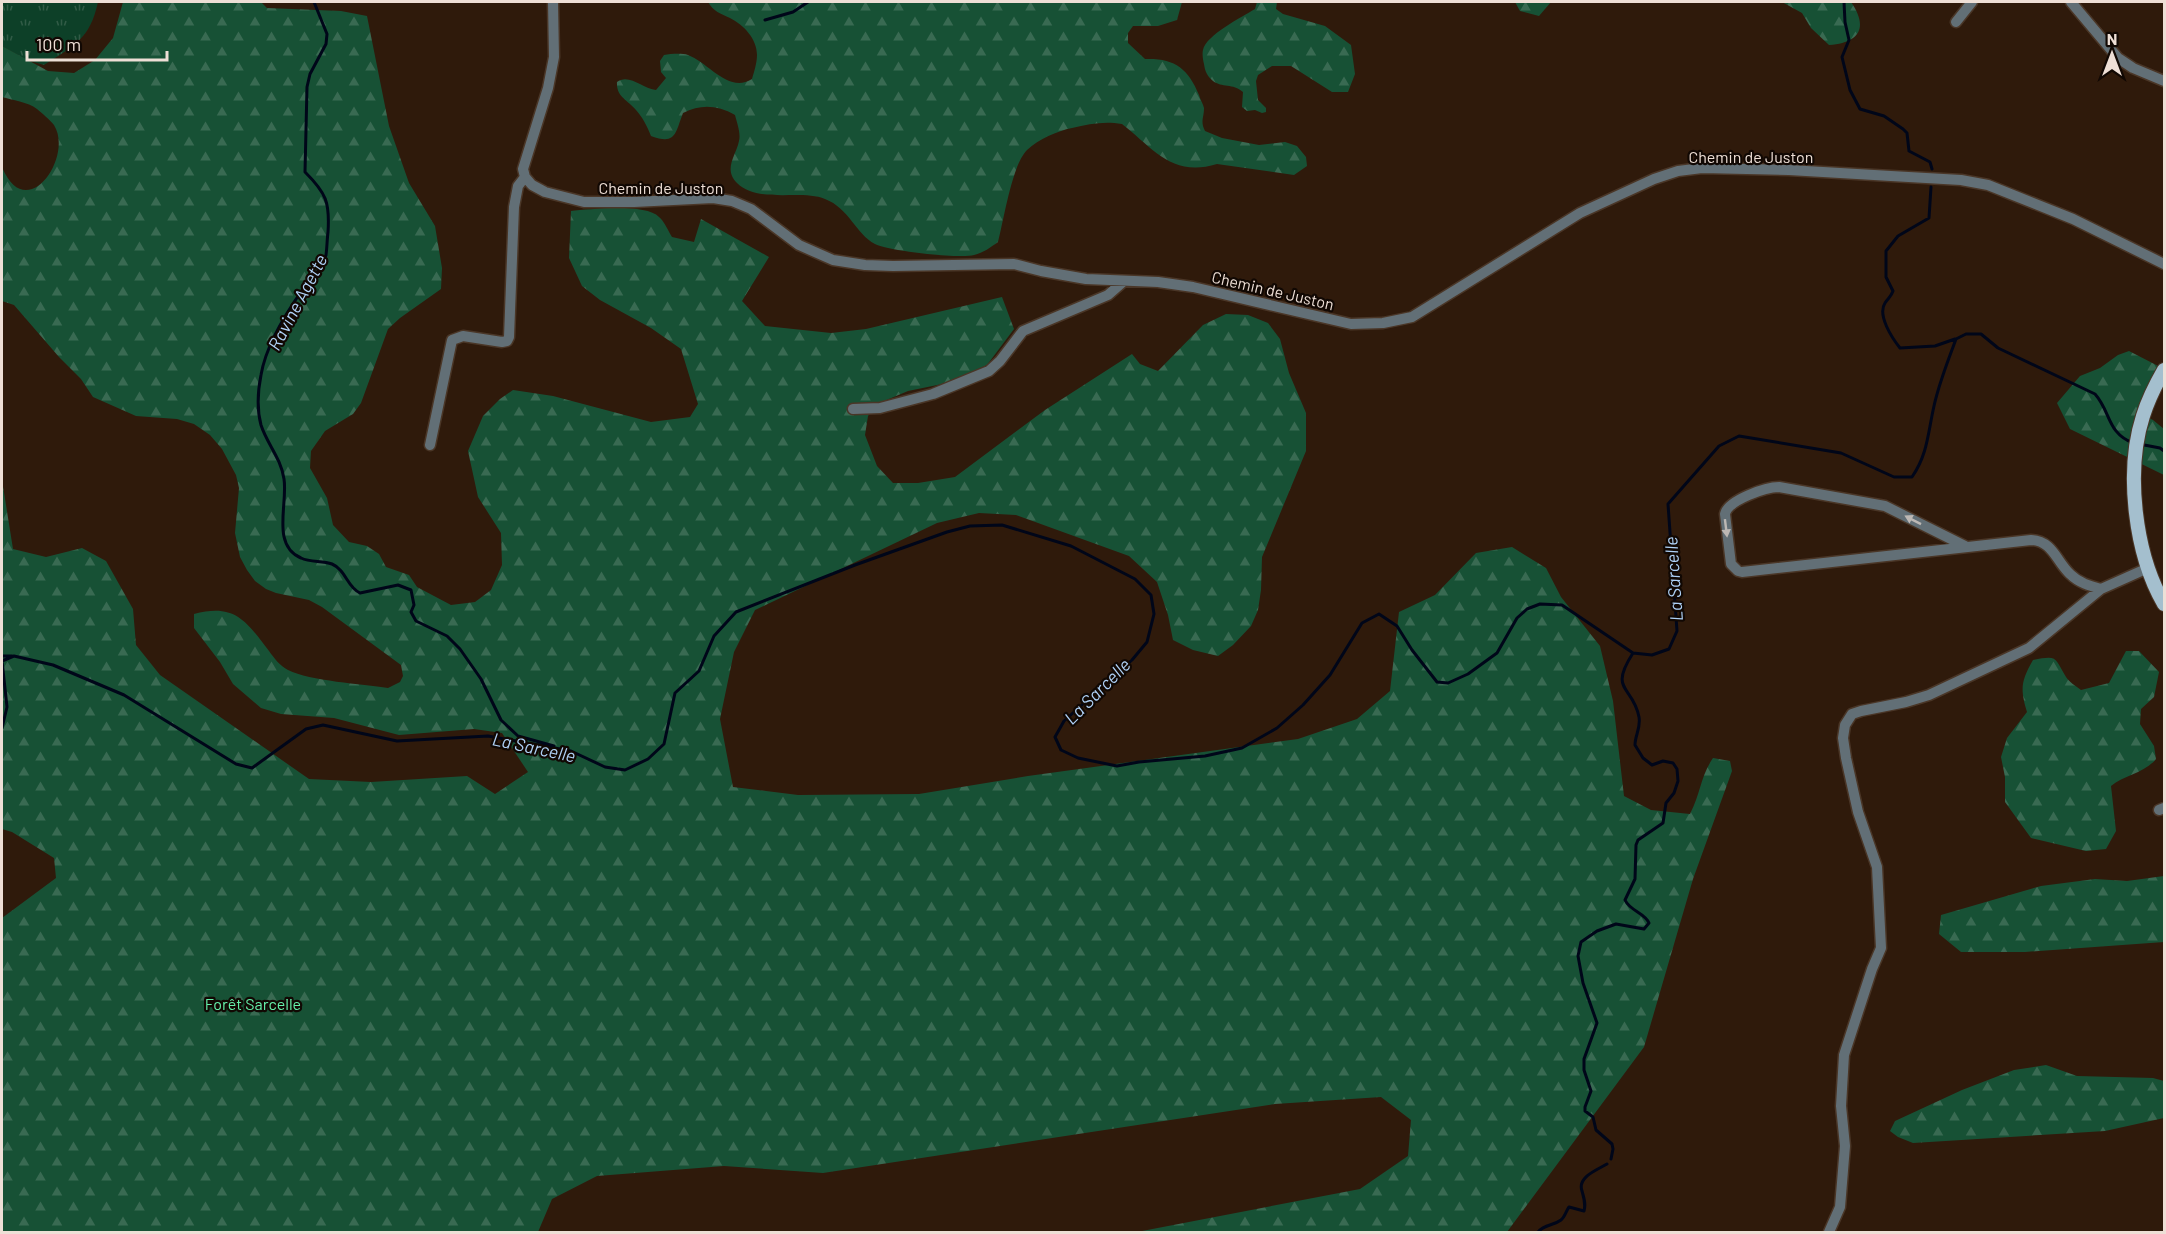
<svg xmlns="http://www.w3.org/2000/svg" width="2166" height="1234" viewBox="0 0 2166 1234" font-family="Barlow,sans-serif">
  <defs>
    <pattern id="grass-tufts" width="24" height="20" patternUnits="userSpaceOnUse" patternTransform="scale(1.5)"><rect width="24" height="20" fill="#0d4028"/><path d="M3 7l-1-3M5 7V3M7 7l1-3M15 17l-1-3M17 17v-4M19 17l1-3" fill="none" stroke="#315b46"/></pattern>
    <pattern id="forest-firs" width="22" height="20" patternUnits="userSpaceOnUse" patternTransform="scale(1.5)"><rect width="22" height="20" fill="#175135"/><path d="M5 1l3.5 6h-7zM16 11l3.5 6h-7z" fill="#396a52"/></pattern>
  </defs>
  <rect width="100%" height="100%" fill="#2f1a0b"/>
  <path fill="url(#grass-tufts)" d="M2,2H98C90,39 74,46 44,65L27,60L2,46Z"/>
  <path fill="url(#forest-firs)" d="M123,2H261L267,8L341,11L367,16L389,126L409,183L435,226L442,268L441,289L400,318L388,329L361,403L353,414L325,431L311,451L310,468L327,498L333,525L349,542L367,546L379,554L386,567L409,575L417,587L451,605L475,602L491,590L502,565L501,533L478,497L468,451L483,416L500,399L513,390L553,396L651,422L690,417L698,404L681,349L651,328L600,300L582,286L569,258L571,211C591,209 646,203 659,217C665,222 668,231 672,237L694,242L701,219L769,257L742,301L765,326L831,333L866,329L1002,297L1014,329L987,365L947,383L908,391L877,404L868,416L865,435L877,466L893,483H918L955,477L1045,410L1132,354L1140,364L1158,371L1203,325L1226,314L1248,315L1268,323L1280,339L1289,373L1306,413V451L1262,557L1261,590L1258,610L1251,626L1233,645L1218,656L1193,650L1173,640L1168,615L1157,582L1129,556L1016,515L979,513L937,523L755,610L734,652L720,719L733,787L798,795L919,794L1028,776L1298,739L1357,719L1390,691L1399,612L1435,595L1476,553L1512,547L1546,568L1561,597L1600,646L1613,701L1624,796L1651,810L1690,814C1701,793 1700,777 1713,758L1730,761L1732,771L1693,879L1644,1047L1507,1232H1137L1360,1189L1408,1156L1411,1120L1381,1097L1275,1104L823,1173L724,1166L597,1176L552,1199L538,1232H2V918L56,878L54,858L12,832L2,829V480L13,549L46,557L82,548L106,561L133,609L136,645L160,675L309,779L371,782L467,776L495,794L528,772L502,733L474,729L399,735L334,718L281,714L261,708L233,684L220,662L194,628V614C235,603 246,621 269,651C274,658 280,666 288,670C310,681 362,684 388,688L400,682L403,676L401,665L322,607L309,600L276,593L266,589L255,581L247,570L240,557L235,533L239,488L236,475L222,449L210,435L194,424L177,419L136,416L93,397L81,379L59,357L14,305L2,301V167C26,226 74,157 54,125C50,120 42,113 37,109C28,102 12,100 2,97V46L48,71L74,73L95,60L113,38Z
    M708,2H1182L1177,20L1158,26H1133L1128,33V43L1145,59C1174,58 1188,68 1199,95C1200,99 1203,104 1204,108C1204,118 1200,121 1205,131L1222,138L1259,145L1285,142L1297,146L1306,157L1307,166L1294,175L1217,164C1172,178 1153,148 1122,124C1104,121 1089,124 1072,128C1057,131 1039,139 1027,150C1012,165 1004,219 998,242C991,247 983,253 974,255C960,259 888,251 875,244C856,234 849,208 825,199C801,189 758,204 737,183C723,169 736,156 739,141C741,133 737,123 735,115C717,105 701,104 683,113C675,134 676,145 651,136C647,126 643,118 636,110C628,100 616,97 617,82C629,73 643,89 656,90L666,78L661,72L660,61L664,55C671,54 681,53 688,55C709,63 729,94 752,79C754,72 757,63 757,55C757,39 744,25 730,18C721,14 713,11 708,2Z
    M1257,2H1277L1276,9L1283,14L1325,26L1351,45L1355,74L1348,92H1332L1291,66H1272L1258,75L1256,81L1258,100L1266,108V112L1262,113L1255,110L1247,111L1242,107L1243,92C1233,83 1222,88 1213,81C1207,76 1205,71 1204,64C1203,60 1202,54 1203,50C1206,35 1242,17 1255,9Z
    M1515,2H1551L1539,16L1520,11Z
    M1782,2H1851C1869,28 1859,43 1829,45L1811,28L1802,13Z
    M2129,351L2164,369L2141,414L2153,420L2164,429V475L2070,429L2057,403L2080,376L2100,368L2118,355Z
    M2126,651H2139L2159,672L2154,697L2141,709L2140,724L2154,746L2156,759C2145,773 2124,775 2111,786L2116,831L2106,849L2086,851L2031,838L2005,802V777L2001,757L2007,738L2027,712C2020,689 2021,681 2033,660C2059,655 2054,658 2066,677C2069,682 2076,686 2081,690L2109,683Z
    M2164,876V942L2025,952H1961L1939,934L1941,915L2041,886L2095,879L2127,881Z
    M2046,1065L2077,1076L2153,1078L2164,1081V1118L2105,1131L1913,1143L1898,1137L1890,1131L1895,1121L1962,1090L2014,1070Z"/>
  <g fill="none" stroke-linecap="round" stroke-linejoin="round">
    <path stroke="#000619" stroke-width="3" d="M314,2L327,34L326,44L310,74L307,87L305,172C326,193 330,202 328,232C327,240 327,248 326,255C322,269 312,279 303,289C286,313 266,345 261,375C258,390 257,410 261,425C267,444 281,458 284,479C288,504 271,545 301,558C311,563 322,560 332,564C346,570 347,587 360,593L398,585L411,590L414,605L411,612L416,621L447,636L460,649L481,679L501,720L518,736L554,746
      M1844,2L1845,22L1849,40L1842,57L1850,90L1860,109L1884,116L1903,129L1907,133L1909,151L1930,162L1932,169
      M765,20L793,12L808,2
      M1931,187L1929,218L1898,236L1886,251V277L1893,291C1891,297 1888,298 1885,303C1877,315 1892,338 1900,348L1935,346L1955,339
      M2139,444L2160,448L2164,451
      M2,656H12
      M2,728L7,707L2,661L14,656L53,665L124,695L236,764L252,768L306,729L323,725L397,741L488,736L571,751L605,767L625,770L648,759L664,744L675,693L699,671L714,636L736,612L855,565L947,532L970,526L1002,525L1071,546L1135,579L1151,595L1154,614L1147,642L1132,660L1064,721L1055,737L1061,750L1078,758L1117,766L1139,762L1205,756L1242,748L1277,728L1303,705L1330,675L1362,623L1379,614L1397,626L1412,650L1437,682L1448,683L1468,674L1497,653L1517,618L1527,609L1540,604L1562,605L1633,653L1652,655L1669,649L1677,631L1668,504L1719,446L1739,436L1841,453L1894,477H1912C1928,454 1928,432 1934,406C1939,383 1948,361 1956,339L1966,334H1981L1998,348L2095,394C2111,412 2107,433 2133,443
      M1611,1159L1613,1149L1612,1144L1596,1130L1593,1117L1585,1111V1107L1591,1091L1584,1070V1059L1597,1023L1583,983L1578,956L1581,942L1597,931L1616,924L1644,929L1649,923C1645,913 1630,911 1625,900L1635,879L1636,845L1638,840L1663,823L1666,803L1674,793L1678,781L1677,769L1673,763L1663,761L1652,765L1643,758L1635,745C1635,735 1641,728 1639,717C1633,685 1608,692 1633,653
      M1538,1232C1545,1224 1553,1226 1561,1220C1565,1217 1566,1211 1569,1207L1584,1211C1586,1204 1584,1198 1582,1191C1577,1177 1597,1170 1607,1164"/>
    <g stroke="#4a3627" stroke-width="13">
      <path id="minor" d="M553,2L554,57L548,88L523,169L525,177L532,185L545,192L584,202H634L713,198L732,201L751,209L799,245L833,260L865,265L893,266L1014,264L1041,271L1086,279L1158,282L1193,287L1351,324L1383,323L1412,317L1580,213L1654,179L1678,171L1702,168L1789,170L1891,176L1961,180L1988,185L2073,219L2164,264
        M2071,2L2118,58L2133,68L2164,81
        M1956,22L1972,2
        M853,409L880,408L933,394L989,371L1000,361L1023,331L1108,295L1124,281
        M430,445L452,340L463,336L502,342L507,341L509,337L514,207L518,186L525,177
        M1965,546L1885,506L1779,487C1766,487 1728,500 1725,514L1731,564L1738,571L1742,572L2031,540C2053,541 2056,561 2070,574C2079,583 2090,586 2101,589
        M2159,810L2164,808
        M1829,1232L1840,1207L1845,1146L1841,1106L1844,1055L1872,969L1881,948L1877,867L1858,812L1846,758L1843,738L1845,725L1852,714L1861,711L1906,702L1929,695L2029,648L2101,589L2148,568"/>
    </g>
    <g stroke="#4a3627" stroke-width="16">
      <path id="major" d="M2164,370C2156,384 2148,400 2143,416C2125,472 2135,554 2164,604"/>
    </g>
    <use href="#minor" stroke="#626f76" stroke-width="10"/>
    <use href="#major" stroke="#a4bfce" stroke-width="14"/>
  </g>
  <defs><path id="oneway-solid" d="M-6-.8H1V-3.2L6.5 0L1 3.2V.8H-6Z" transform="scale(1.5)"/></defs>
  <g fill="#bdb8b4">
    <use href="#oneway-solid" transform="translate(1913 520) rotate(-153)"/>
    <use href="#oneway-solid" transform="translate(1726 528) rotate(83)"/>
  </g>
  <g text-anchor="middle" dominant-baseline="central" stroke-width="4.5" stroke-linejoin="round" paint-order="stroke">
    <g font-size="16" fill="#eedfd6" stroke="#110803">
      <text x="1751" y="156">Chemin de Juston</text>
      <text x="661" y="187">Chemin de Juston</text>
      <text transform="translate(1273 290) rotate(13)">Chemin de Juston</text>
    </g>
    <g font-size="16" fill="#65f0aa" stroke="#110803">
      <text x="253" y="1003">Forêt Sarcelle</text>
    </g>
    <g font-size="18" font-style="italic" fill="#afd1f6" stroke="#110803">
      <text transform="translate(297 302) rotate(-62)">Ravine Agette</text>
      <text transform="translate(1673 579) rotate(-94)">La Sarcelle</text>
      <text transform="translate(1097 691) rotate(-45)">La Sarcelle</text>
      <text transform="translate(534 747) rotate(12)">La Sarcelle</text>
    </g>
  </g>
  <rect width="2166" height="1234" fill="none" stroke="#eedfd6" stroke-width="6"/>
  <g transform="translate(2112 54)" stroke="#110803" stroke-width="4.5" paint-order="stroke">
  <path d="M0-4.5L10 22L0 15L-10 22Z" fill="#eedfd6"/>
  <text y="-9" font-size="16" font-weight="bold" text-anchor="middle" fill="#eedfd6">N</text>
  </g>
  <path d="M27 51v9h140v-9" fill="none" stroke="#eedfd6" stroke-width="3"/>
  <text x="36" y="51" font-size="18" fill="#eedfd6" stroke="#110803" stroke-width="4.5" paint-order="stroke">100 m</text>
</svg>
